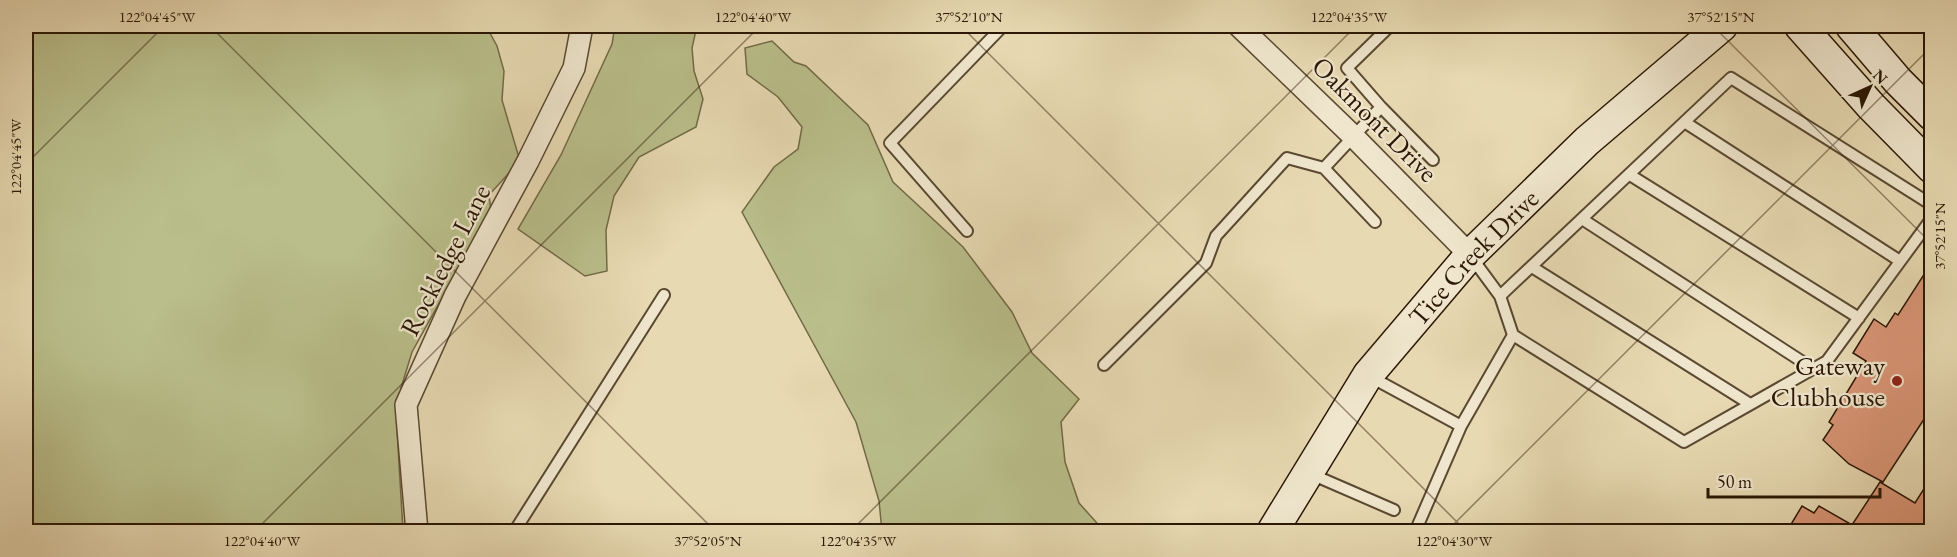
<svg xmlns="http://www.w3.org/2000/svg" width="1957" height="557" viewBox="0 0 1957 557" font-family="'EB Garamond',serif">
  <rect width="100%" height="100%" fill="#e7d9b2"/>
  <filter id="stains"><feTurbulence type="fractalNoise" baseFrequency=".00333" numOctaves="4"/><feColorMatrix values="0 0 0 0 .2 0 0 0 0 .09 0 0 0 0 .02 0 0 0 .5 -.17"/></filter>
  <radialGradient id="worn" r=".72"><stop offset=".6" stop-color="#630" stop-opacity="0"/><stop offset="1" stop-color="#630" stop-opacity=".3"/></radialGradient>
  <path fill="#b9be8a" stroke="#726a48" stroke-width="1.5" d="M26,26H486L497,46L504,71L502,100L520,161L489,195L491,210L412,352L401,388L397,430L403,531H26Z
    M615,26H697L692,48L694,71L703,99L696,127L639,157L614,196L606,230L607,271L585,276L518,229L561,155L612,44Z
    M772,41L794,62L806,66L868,125L893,182L963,247L1012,312L1032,353L1079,399L1061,422L1065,462L1079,503L1104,531H882L879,501L856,422L742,212L774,167L798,149L802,127L778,97L747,74L745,48Z"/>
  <path fill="#d99576" stroke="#2b1705" stroke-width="1.5" d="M1932,262V407L1883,482L1849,464L1823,440L1833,425L1829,422L1866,361L1853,353L1874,319L1886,327L1895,313L1898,315Z
    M1932,476V531H1787L1802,506L1814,513L1819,506L1852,525L1880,482L1915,503Z"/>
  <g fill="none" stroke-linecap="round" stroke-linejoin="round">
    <g stroke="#5a4830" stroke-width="14">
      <path id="lane" d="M1926,26L1932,30
        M1381,107L1433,160
        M1686,123L1900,261
        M1324,168L1375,222
        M1630,175L1859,318
        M1582,219L1812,368
        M967,231L890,143L1003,26
        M1472,258L1500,296L1731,78L1932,205
        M1532,267L1750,404
        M1500,296L1513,335L1684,442L1827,361L1932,218
        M1104,365L1206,263L1216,236L1287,158L1324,168L1381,107L1347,68L1390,26
        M1369,376L1461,426
        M1311,474L1394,510
        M514,532L664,295
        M1415,532L1461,426L1513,335"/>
    </g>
    <g stroke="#5a4830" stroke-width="24">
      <path id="street" d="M1239,26L1352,135L1470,255
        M417,532L406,405L455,296L528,161L574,68L582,26"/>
    </g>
    <g stroke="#2b1705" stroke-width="33">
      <g id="secondary">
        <path d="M1800,26L1871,106L1932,168"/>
        <path d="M1851,26L1898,81L1932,115"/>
        <path id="s1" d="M1272,532L1368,375L1470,255L1587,141L1722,26"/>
      </g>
    </g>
    <use href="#lane" stroke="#efe6cd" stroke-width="10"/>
    <use href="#street" stroke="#efe6cd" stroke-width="21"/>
    <use href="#secondary" stroke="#efe6cd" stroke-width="30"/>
  </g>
  <path fill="none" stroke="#2b1705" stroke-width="1.5" stroke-opacity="0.45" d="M210,26L716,532M961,26L1467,532M1713,26L1932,244M26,164L164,26M254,532L760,26M850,532L1356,26M1446,532L1932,46"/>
  <circle fill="#8f2418" stroke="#efe6cd" stroke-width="2" cx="1897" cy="381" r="6"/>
  <g text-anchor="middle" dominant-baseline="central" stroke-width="4.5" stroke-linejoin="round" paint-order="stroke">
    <g font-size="27" fill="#2b1705" stroke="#efe6cd">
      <text transform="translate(1375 119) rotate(45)">Oakmont Drive</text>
      <text stroke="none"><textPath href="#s1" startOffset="342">Tice Creek Drive</textPath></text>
      <text transform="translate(445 260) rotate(-63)">Rockledge Lane</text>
    </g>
    <g font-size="27" fill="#2b1705" stroke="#efe6cd" text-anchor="end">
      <text x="1885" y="365">Gateway<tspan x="1885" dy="31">Clubhouse</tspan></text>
    </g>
  </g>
  <rect width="1957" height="557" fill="none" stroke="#e7d9b2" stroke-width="66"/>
  <g transform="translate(1870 87) rotate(45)" stroke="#efe6cd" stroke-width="4.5" paint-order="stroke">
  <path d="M0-4.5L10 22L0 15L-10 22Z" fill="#2b1705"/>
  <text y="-9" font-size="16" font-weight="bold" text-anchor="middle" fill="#2b1705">N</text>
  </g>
  <path d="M1708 488v9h172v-9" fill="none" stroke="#2b1705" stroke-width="3"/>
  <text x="1717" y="488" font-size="18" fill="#2b1705" stroke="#efe6cd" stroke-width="4.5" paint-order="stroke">50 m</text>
  <rect x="33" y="33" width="1891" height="491" fill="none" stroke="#2b1705" stroke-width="2"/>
  <g font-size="15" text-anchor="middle" fill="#2b1705">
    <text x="157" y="22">122°04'45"W</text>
    <text x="753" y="22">122°04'40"W</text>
    <text x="969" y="22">37°52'10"N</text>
    <text x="1349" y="22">122°04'35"W</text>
    <text x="1721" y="22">37°52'15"N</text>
    <text transform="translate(16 157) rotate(-90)" y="5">122°04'45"W</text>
    <text transform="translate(1940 236) rotate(-90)" y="5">37°52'15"N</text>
    <text x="262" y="546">122°04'40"W</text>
    <text x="708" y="546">37°52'05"N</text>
    <text x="858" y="546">122°04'35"W</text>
    <text x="1454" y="546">122°04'30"W</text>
  </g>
  <rect width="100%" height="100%" filter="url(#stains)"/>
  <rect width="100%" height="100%" fill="url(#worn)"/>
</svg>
